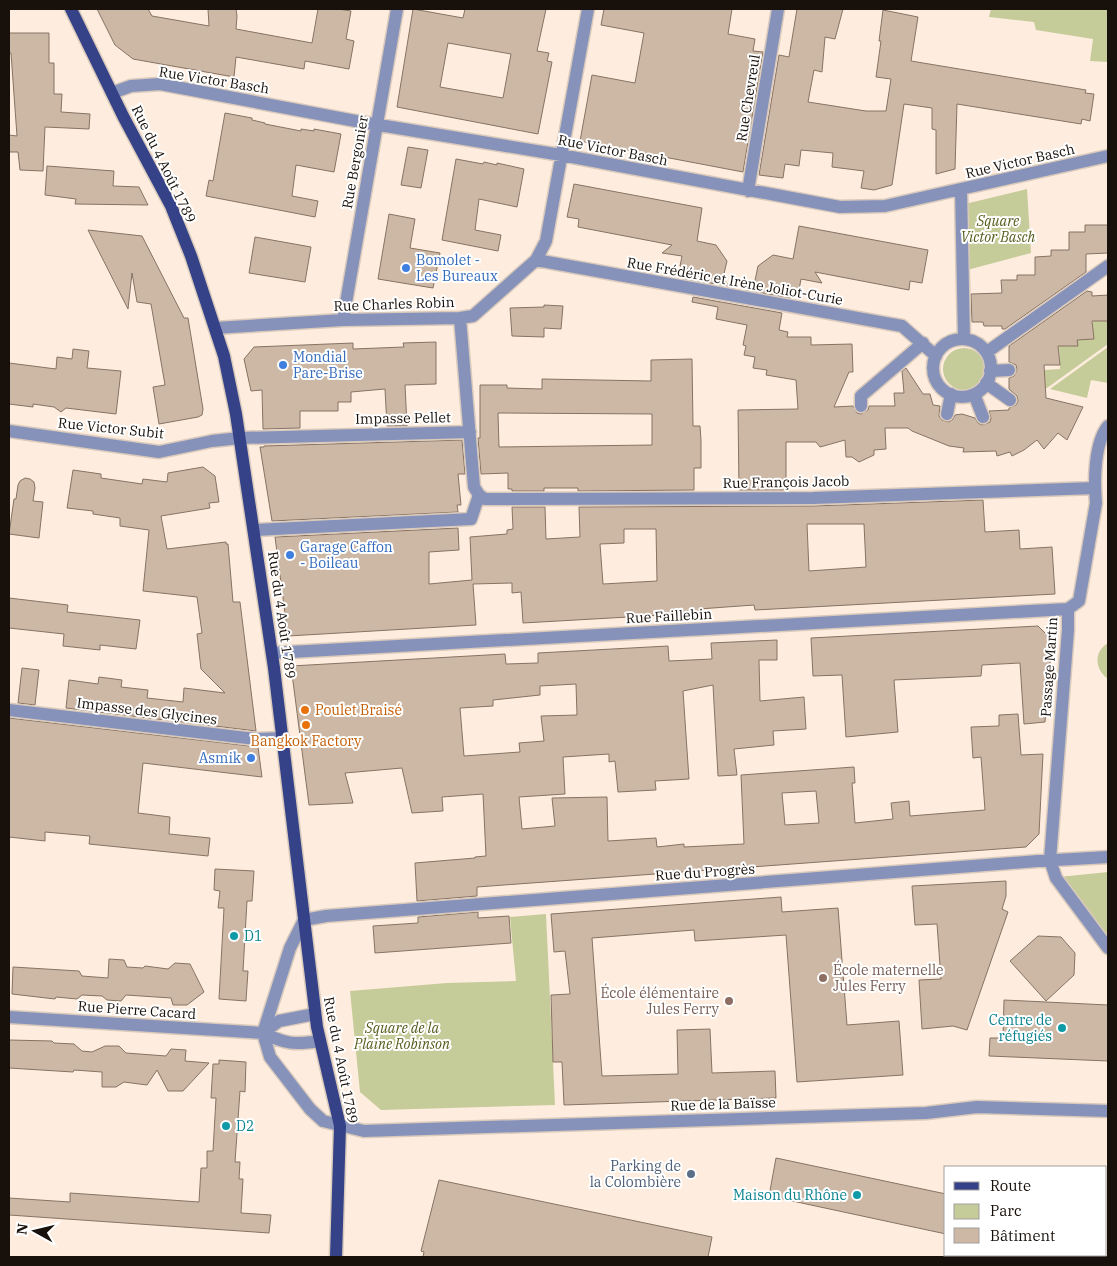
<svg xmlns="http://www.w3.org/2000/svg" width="1117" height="1266" viewBox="0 0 1117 1266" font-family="'IBM Plex Serif',serif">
  <rect width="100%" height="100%" fill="#feedde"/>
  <path fill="#c5cb99" d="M991,9H1108V62L1090,61L1093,39L1036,30L1034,22L989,17Z
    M1027,189L1031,253L967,270L965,204Z
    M1093,321H1108V344L1047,388L1030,385L1044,370L1060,369L1059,346H1077V340L1093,339Z
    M1108,347V383L1091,380L1087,398L1050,389Z
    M943 369a21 21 0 1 1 42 0a21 21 0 1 1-42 0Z
    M1108,643V679C1095,670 1093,652 1108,643Z
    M1108,872V937L1059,877Z
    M546,914L555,1105L381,1110L360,1092L350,991L447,983L516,981L510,917Z"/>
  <path fill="#cdb8a6" stroke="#877363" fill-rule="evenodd" d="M97,9H148L152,16L209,26L208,9H236L237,16L236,29L312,43L318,9H338L351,11L346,39L354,41L349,69L305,61L304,69L236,57L234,77L133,59L115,45Z
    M413,9L463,18L465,9H546L537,51L549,53L547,61L552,62L538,134L397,107ZM448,43L511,54L503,98L440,87Z
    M604,9H732L728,34L755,39L753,51L763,52L743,172L580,141L592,75L635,83L644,33L601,25Z
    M797,9H843L835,39L825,37L822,72L814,70L808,102L866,111H886L891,79L876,77L881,41H879L883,10L918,17L911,61L1086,90L1085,93L1094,94L1090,121L1082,119L1081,124L957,104L955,169L936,174V130L932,129V108L904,104L892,185L874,190L861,188L864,171L832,167L833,153L801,150L799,166L785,164L783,178L759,175L779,55L789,57Z
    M9,33H49V63H54V94H62L61,112L90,114L89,129L45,127L43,171L20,170L18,152H9V135L17,136L11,53H9Z
    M225,113L252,118V120L265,123V124L301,131V129L314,131V129L341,134L334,172L296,165L292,196L318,201L315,217L206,196L209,180L213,181Z
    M408,147L428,150L421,188L401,185Z
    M456,159L483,164L484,162L497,165V163L524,169L517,207L479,199L475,230L501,235L498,251L442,240Z
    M47,166L114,171L113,186L139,187L148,205L75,204L76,199L45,195Z
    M574,184L702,208L697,241L716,245L727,261L723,278L729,286L685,279L687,268L680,266L682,256L662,253L672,245L578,227L579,219L567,217Z
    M389,214L415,219L410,248L440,253L433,288L378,279Z
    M1085,225H1108V253L1086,254V272L1005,329H1002V326H984L983,322H972L971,294L1002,293L1001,280H1017V275H1035V257L1051,256V250H1069V232H1085Z
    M799,226L928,250L922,283L910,281L909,290L815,272L822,283L801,279L799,290L792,289L790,298L746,290H753L758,266L773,255L793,259Z
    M88,230L142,236L184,318H188L203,409L202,415L198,417L159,424L153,387L165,385L151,304L137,302L132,273L128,309Z
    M255,237L311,247L305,282L249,273Z
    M1087,291L1092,292V296L1108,295V321H1092L1094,339L1077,340L1078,346H1058L1060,365H1044L1046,398L1083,407L1067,440L1058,433L1044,449L1037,440L1024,450L1012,456L1010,452L997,456L996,451L963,452L964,448L949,446L912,431L908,428H885L886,449L874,450V455L859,462L852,457H846L845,440L820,447L816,442H786V490H739L738,410L798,409L796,380L766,375L767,370L753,368L755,357L744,355L746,346L743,345L747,325L716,319L718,307L692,302L693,297L782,313L779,330L788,332L787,337H811V345L852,344L853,372H849L834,407L853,406L857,413L861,414L868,410L869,406H895L894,393H904L902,371L906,368L923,394H930L933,405L940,406L939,416L942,420L949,422L953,419L955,415L962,414L975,418L978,423L982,425L990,422L991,418L989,411L1009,410V408L1016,405L1018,401L1017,396L1009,389V378L1014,376L1017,370L1016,365L1009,362V346Z
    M544,305L563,306L561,329L544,328V337L512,336L510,308L544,307Z
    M436,342V384L405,385L407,426H387L385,389L351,392V402H338V411H300V428L263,429L262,390L251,391L244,359L254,347L353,343V349L404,347L403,343Z
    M73,349L89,351L87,368L121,371L116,414L66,408L61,412L54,407L33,404V407L9,404V363L56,369L57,357L72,359Z
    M692,359L693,426H700L701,440V468H694V490L578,491V488H544V491H512V489H508V473L481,474L478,438H480V385H507V388L542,389V379L651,381V360ZM498,413L652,414V445L499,447Z
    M462,440L465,474H458L461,505H457L458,512L272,521L260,447H264V446Z
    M203,467L215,476L219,502L209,503L210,508L161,516L167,549L226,542V544H228L233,602H240L256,731L66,708L69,680L98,684L99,677L122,680L121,687L148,690L147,698L183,702L184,688L225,693L201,669L197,634L202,633L197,597L143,591L149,530L120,526V518L93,514V511L67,508L73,470L101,474V478L142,484L143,479L167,482L168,473Z
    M25,478L30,479L34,482L35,488L33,501L43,502L39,538L9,534L14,499H16L18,485L20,481Z
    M983,500L985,532L1019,530L1020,549L1052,547L1055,594L755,610L754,605L699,609V613L523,623L521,592L512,593V583L473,584L476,625L288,636L275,537L458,528L459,550L429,552V584L472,580L470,537L507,534V530L513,529L512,507H545L546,539L580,537L579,507L813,506ZM807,524H864L866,567L809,571ZM624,529H656L657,581L603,584L600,544L624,543Z
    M9,598L68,605L67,612L140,620L136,649L100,645V650L63,646L64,634L9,628Z
    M1038,626L1052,640L1045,722L1024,724L1020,663L982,665L981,676L894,680L898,732L846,737L842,675L813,676L811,638Z
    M777,640V660H759L760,701L804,697L806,729L773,731L774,745L734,749L737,775L718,776L713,685L683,691L689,779L655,781L656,790L618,792L615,761L609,762V754L563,757L565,794L519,797L522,829L555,826L552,798L607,797L608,841L656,838L657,847L684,844V847L744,844L741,775L854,767L855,783H852L855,823L893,819L891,803L909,801L910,816L985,810L981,757L973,758L971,727L999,726V715L1018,714L1021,755L1043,754L1039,834L1026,847L504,885L477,887V896L417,901L415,863L475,858V857L486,856L483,794L442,797L443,811L412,813L402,768L345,773L353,803L309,805L291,666L505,654L506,664L538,663V653L668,646L669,661L712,659L711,643ZM576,684L577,715L541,716L544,741L519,743L520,752L464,756L460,708L493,706V700L540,695V686ZM816,791L819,823L785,825L782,793Z
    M22,668L39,670L35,705L18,703Z
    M9,718L258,747L262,777L143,763L138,813L170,817L169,834L210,838L208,856L89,844L90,836L45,832V841L9,837Z
    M215,869L254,871L252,901H247L243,971H248L246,1001L219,999L224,908H218L220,891L214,890Z
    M1006,881V896L1002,909L1008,912L967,1030L953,1026L922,1029L919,980L941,979L937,924L915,925L912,886Z
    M781,897L782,912L838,908L847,1025L899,1021L903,1075L797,1082L786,935L695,941L694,930L592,938L602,1076L678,1074L677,1030L710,1029L712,1073L775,1071L776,1098L564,1105L562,1062H553L551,995L570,994L565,951L554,952L551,914Z
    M478,912V918L509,916L511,943L375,953L373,926L418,923V917Z
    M1038,936L1061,937L1075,953L1074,975L1046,1001L1010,961Z
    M109,959L124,960L127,967L143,968L145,966L168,969L175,963L190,964L204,992L187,1005H173L171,998L126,995L121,1001L107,1000L102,996L82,995L77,999L56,997L55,999L12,994L13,967L79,971L82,976L108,978Z
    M1004,1000L1108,1005V1061L989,1056L990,1038H1003Z
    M9,1040L52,1041L54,1043L74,1044L82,1051L92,1052L105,1046H119L126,1053L166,1056L171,1049L186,1050L185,1061L209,1063L183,1091H168L157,1070L147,1085L124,1082L116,1087H102V1072L74,1070L73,1072L9,1068Z
    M219,1060L246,1062L245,1092L240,1091L235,1162H240L239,1179H243L241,1213L271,1215L269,1233L9,1215V1198L70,1202V1193L199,1202L201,1168H207V1151H213L216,1098H211L213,1064H219Z
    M776,1158L946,1194V1234L769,1196Z
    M439,1180L712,1237L708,1257H423L424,1252L421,1251Z"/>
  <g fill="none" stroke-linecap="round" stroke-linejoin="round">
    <g stroke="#d9cabc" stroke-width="15">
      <path id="minor" d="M112,93L131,86L160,84L361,122L561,155L840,207L885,206L1108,156
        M961,189L964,339
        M748,191L778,9
        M536,260L902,326L936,356
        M343,320L397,9
        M215,328L343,320L460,318L473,316L536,260L546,241L588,9
        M933 368a29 29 0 1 1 58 0a29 29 0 1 1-58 0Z
        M987,352L1108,266
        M990,371L1009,370
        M986,383L1010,400
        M974,394L983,417
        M861,406V396L923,343
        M947,414L951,394
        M9,431L159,452L212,441L240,438L470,432
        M479,495L485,499L813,498L1095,488
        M255,530L471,519L479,495L474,487L460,318
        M1068,609V630L1050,860L1056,878L1108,948
        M1068,609L1079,601L1096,503C1094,482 1094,443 1108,426
        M272,653L1068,609
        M9,710L256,739L283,738
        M1108,857L1038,861L326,916L304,920L290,948L263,1033L270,1057L310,1109L323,1121L364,1131L926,1113L977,1107L1108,1111
        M9,1017L263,1033C286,1044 294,1045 320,1041
        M263,1033L279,1021L315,1014"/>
    </g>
    <g stroke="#d9cabc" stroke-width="15">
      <path id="major" d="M71,9L123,116L171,206L191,256L224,356L236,414L274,668L317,1027L340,1126L336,1257"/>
    </g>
    <use href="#minor" stroke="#8792bb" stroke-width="12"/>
    <use href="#major" stroke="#364288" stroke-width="12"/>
  </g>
  <g fill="#3f7fe0" stroke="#fff" stroke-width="2">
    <circle cx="406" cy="268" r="5"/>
    <circle cx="283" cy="365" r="5"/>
    <circle cx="290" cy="555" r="5"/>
    <circle cx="251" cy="758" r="5"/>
  </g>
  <g fill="#e8710a" stroke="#fff" stroke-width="2">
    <circle cx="305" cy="710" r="5"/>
    <circle cx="306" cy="725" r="5"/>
  </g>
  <g fill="#0f9aa8" stroke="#fff" stroke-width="2">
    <circle cx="234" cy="936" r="5"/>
    <circle cx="1062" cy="1028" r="5"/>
    <circle cx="226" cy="1126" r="5"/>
    <circle cx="857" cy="1195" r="5"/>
  </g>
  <g fill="#8d6e63" stroke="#fff" stroke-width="2">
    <circle cx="823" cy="978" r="5"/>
    <circle cx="729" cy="1001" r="5"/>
  </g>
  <circle fill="#5c6f8a" stroke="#fff" stroke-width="2" cx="691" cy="1174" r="5"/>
  <g text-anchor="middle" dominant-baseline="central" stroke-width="4" stroke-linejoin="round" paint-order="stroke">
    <g font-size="14" fill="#18100a" stroke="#fff">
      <text transform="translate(214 80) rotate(9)">Rue Victor Basch</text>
      <text transform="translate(748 98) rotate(-81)">Rue Chevreul</text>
      <text transform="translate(613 150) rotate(11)">Rue Victor Basch</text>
      <text transform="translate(1020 161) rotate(-13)">Rue Victor Basch</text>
      <text transform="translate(355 162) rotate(-80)">Rue Bergonier</text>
      <text transform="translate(164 164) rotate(64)">Rue du 4 Août 1789</text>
      <text transform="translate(735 281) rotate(10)">Rue Frédéric et Irène Joliot-Curie</text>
      <text transform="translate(394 304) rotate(-2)">Rue Charles Robin</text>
      <text transform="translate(403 418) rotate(-1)">Impasse Pellet</text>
      <text transform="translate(111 428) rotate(6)">Rue Victor Subit</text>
      <text transform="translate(786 482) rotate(-1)">Rue François Jacob</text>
      <text transform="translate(282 615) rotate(82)">Rue du 4 Août 1789</text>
      <text transform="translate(669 616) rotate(-3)">Rue Faillebin</text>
      <text transform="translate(1049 667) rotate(-86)">Passage Martin</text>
      <text transform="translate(147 711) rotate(7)">Impasse des Glycines</text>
      <text transform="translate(705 872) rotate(-4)">Rue du Progrès</text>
      <text transform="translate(137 1010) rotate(4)">Rue Pierre Cacard</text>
      <text transform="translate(341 1060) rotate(79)">Rue du 4 Août 1789</text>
      <text transform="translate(723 1104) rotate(-2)">Rue de la Baïsse</text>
    </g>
    <g font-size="14" font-style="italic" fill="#575c1c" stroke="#fff">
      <text x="998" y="221">Square<tspan x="998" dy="16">Victor Basch</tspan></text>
      <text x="402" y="1028">Square de la<tspan x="402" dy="16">Plaine Robinson</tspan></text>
    </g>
    <g font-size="14" fill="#366cbe" stroke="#fff" text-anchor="start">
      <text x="416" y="260">Bomolet -<tspan x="416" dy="16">Les Bureaux</tspan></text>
      <text x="293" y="357">Mondial<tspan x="293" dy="16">Pare-Brise</tspan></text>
      <text x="300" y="547">Garage Caffon<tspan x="300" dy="16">- Boileau</tspan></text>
      <text x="241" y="758" text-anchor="end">Asmik</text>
    </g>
    <g font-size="14" fill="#c56008" stroke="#fff" text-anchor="start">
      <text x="315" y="710">Poulet Braisé</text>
      <text x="306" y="741" text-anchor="middle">Bangkok Factory</text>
    </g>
    <g font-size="14" fill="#0d838f" stroke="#fff" text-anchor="start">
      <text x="244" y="936">D1</text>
      <text x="1052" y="1020" text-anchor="end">Centre de<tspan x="1052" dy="16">réfugiés</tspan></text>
      <text x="236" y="1126">D2</text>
      <text x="847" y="1195" text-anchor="end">Maison du Rhône</text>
    </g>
    <g font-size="14" fill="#785e54" stroke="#fff" text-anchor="start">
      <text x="833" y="970">École maternelle<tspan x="833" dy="16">Jules Ferry</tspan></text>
      <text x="719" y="993" text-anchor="end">École élémentaire<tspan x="719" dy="16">Jules Ferry</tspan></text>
    </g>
    <g font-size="14" fill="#4e5e75" stroke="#fff" text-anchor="end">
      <text x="681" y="1166">Parking de<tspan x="681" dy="16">la Colombière</tspan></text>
    </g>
  </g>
  <rect width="1117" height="1266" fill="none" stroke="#18100a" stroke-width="20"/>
  <rect x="944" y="1166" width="162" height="90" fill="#ffffff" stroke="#a39f9d"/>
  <rect x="954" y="1182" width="25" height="8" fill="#364288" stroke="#a39f9d"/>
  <text x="990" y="1191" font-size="15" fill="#18100a">Route</text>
  <rect x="954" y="1204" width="25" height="15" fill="#c5cb99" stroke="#a39f9d"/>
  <text x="990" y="1216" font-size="15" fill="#18100a">Parc</text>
  <rect x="954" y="1228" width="25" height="15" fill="#cdb8a6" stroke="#a39f9d"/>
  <text x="990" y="1241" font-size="15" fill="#18100a">Bâtiment</text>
  <g transform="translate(35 1231) rotate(278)" stroke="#ffffff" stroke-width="4" paint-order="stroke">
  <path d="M0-4L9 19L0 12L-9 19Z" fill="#18100a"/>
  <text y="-8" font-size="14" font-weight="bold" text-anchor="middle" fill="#18100a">N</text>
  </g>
</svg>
